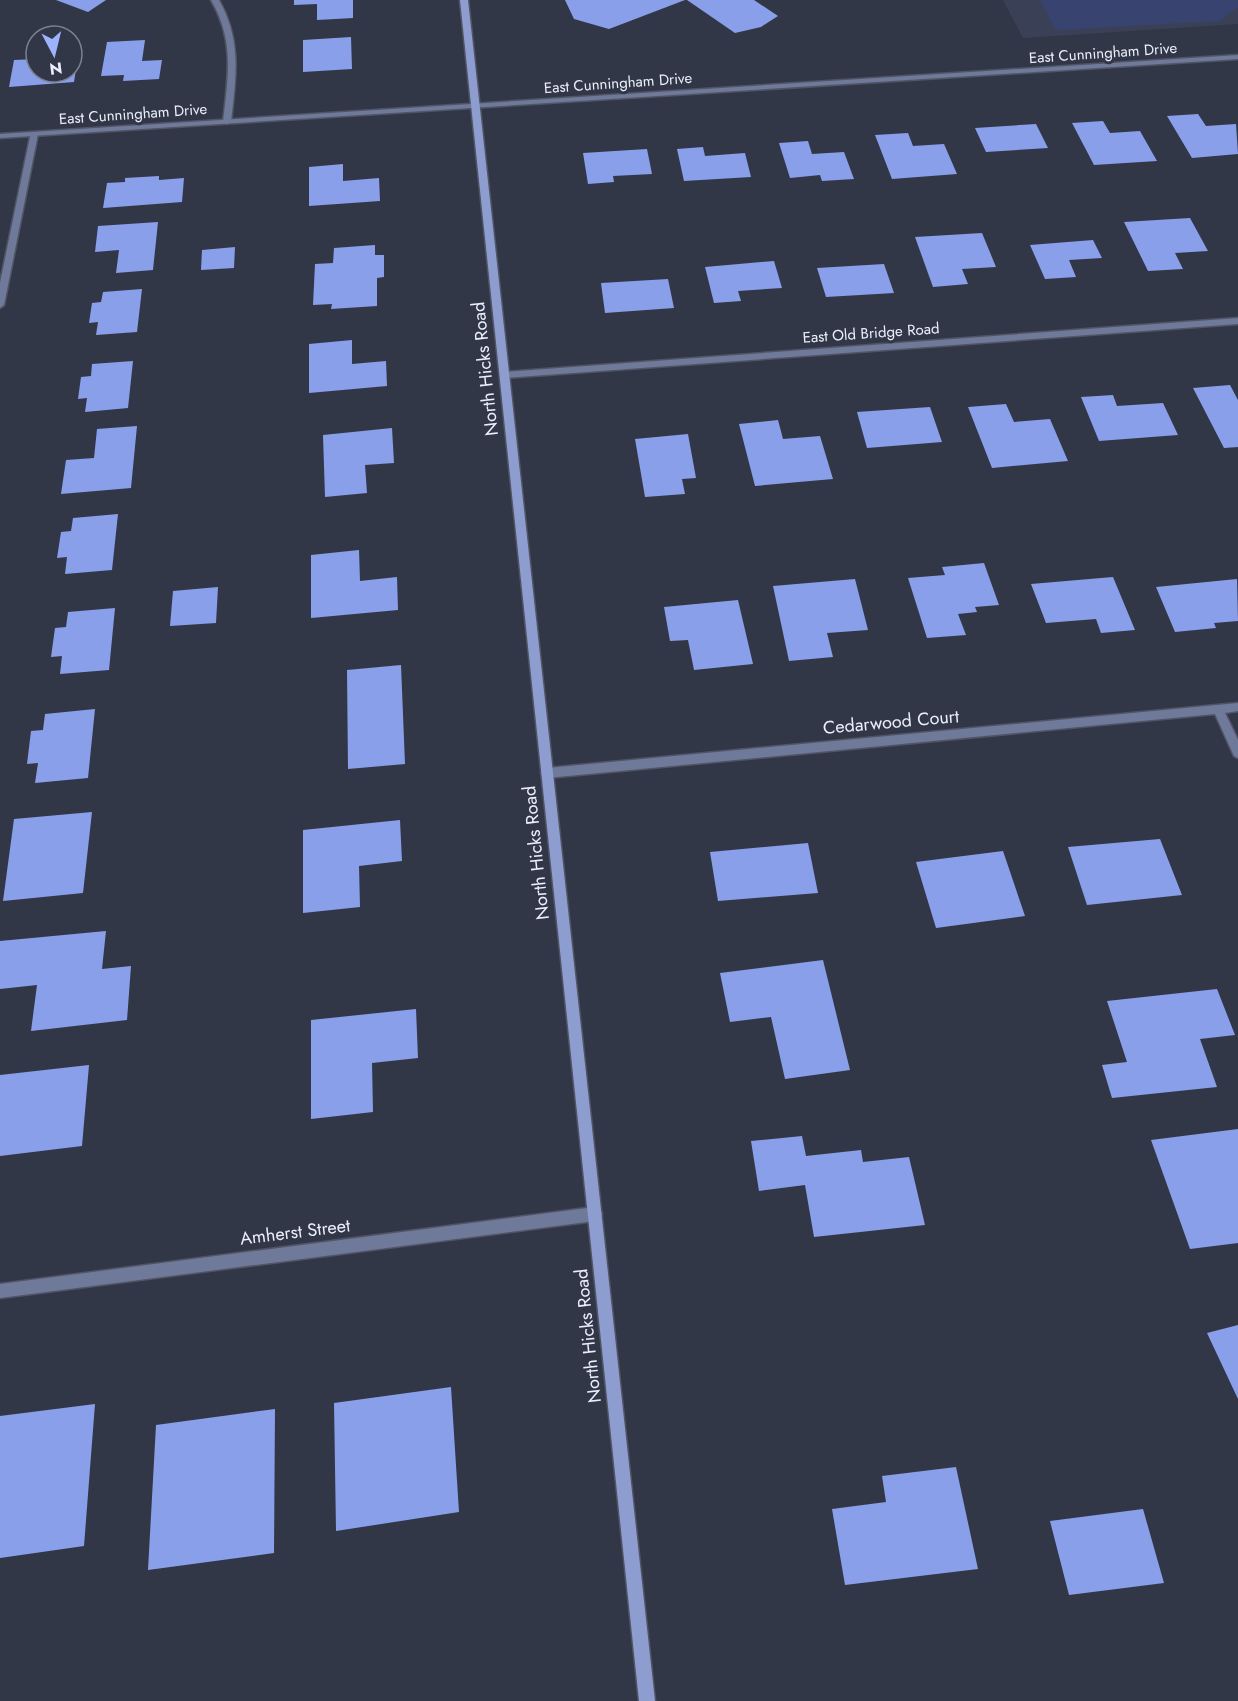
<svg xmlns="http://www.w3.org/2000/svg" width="1238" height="1701" viewBox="0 0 1238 1701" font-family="Jost,sans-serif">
  <rect width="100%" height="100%" fill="#323748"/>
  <path fill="#3a4157" d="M1003,0H1238V24L1023,38Z"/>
  <path fill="#384370" d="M1040,0H1238V7L1219,21L1056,30Z"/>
  <path fill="#8a9fea" d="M56,0H106L88,12Z
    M294,0H353V18L317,20V4L294,5Z
    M565,0H685L609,29L574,19Z
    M687,0H754L778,16L761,27L735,33Z
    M351,37L352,69L303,72V40Z
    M145,40L142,61L162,60L159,79L123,81L124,75L101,76L107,42Z
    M72,56H78L74,82L9,87L14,60L36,59V72H72Z
    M1198,114L1206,126L1236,124L1238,154L1192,158L1167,116Z
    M1103,121L1110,133L1140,131L1157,161L1094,165L1072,123Z
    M1036,124L1048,148L986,152L975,128Z
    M908,133L913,146L944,144L957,174L892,179L875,135Z
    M808,141L812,154L844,152L854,179L822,181L820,175L790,178L779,143Z
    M703,147L705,156L745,153L751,177L684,181L677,149Z
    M647,149L652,174L613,176L614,182L588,184L583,153Z
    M343,164V181L379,178L380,201L309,206V167Z
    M159,176V180L184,178L182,202L103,208L107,183L125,182V178Z
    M1190,218L1208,251L1175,253L1183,269L1148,271L1124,222Z
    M158,222L153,270L116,273L119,250L95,252L98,226Z
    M982,233L996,267L962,269L968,284L933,287L915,237Z
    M1093,240L1102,258L1069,260L1076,277L1045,279L1030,245Z
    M375,245V255H384V277L377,278V306L331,309L332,304L313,305L315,264L333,263L334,248Z
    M235,247L234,268L201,270L202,250Z
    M774,261L782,288L738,291L741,301L714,303L705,267Z
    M884,264L894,293L826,297L817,268Z
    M668,279L674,308L605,313L601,283Z
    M142,289L137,332L96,335L98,322L89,323L92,303L101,302L103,292Z
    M352,340V364L386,361L387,386L309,393V344Z
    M133,361L128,408L85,412L87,398L78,399L81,377L91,376L92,364Z
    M1230,385L1238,400V447L1224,448L1193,388Z
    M1113,395L1117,406L1163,403L1178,435L1099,441L1081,397Z
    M1006,404L1014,422L1050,419L1068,461L992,468L968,407Z
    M930,407L942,442L867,448L857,412Z
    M778,420L783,439L820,436L833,479L755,486L739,424Z
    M137,426L131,488L61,494L66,460L94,458L97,429Z
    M392,428L394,463L365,465L367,493L325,497L323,435Z
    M688,434L696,478L682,479L685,494L645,497L635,439Z
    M118,514L112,570L65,574L67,557L57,558L61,532L71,531L73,518Z
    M359,550L360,581L397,577L398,610L311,618V555Z
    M984,563L999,605L975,607L977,612L958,614L966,635L927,638L908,578L945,575L942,567Z
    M1113,577L1135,630L1101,633L1096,619L1046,623L1031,584Z
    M855,579L868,630L827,633L833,657L789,661L773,586Z
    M1237,579L1238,621L1214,623L1216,628L1175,632L1156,587Z
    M218,587L216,623L170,626L173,591Z
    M738,600L753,664L694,670L688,640L670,641L664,607Z
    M115,608L109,670L60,674L62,656L51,657L55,628L66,627L68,612Z
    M401,665L405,764L348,769L347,670Z
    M95,709L88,778L35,783L38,763L27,764L31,731L43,730L45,714Z
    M92,812L83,893L3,901L14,819Z
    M400,820L402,861L359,866L360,907L303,913V830Z
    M1160,839L1182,895L1087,905L1068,847Z
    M808,843L818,893L718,901L710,852Z
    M1003,851L1025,916L936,928L916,862Z
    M106,931L102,969L131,966L127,1020L31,1031L37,985L0,989V941Z
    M823,960L850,1070L785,1079L771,1017L730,1022L720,973Z
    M1217,989L1235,1035L1200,1039L1217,1087L1112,1098L1102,1065L1127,1062L1107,1001Z
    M416,1009L418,1058L372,1063L373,1112L311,1119V1020Z
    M89,1065L82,1146L0,1156V1075Z
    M1238,1129V1243L1190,1249L1151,1140Z
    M802,1136L806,1156L861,1150L863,1162L909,1157L925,1225L814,1237L805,1185L759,1191L751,1141Z
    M1238,1325V1399L1207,1333Z
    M451,1387L459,1512L336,1531L334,1403Z
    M95,1404L84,1546L0,1558V1416Z
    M275,1409L274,1553L148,1570L156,1425Z
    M956,1467L978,1569L845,1585L832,1509L886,1502L882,1476Z
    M1143,1509L1164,1583L1069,1595L1050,1521Z"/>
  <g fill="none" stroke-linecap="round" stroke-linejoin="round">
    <g stroke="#505465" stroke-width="3">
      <path id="minor" d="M211,0H219C242,41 236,77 231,122L227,124L223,122C228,77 235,41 211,0Z
        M31,132L38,134L4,305L0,308V283Z
        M1238,318V324L505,378L500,375L505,372Z
        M1238,703V711L1225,713L1238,740V758L1234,756L1215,714L547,778L543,776L541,773L543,770L547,768Z
        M595,1207L600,1209L602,1214L600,1219L595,1221L0,1298V1284Z"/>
    </g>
    <g stroke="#505465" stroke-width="3">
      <path id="tertiary" d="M1238,55V59L0,138V134Z"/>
    </g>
    <g stroke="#505465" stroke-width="3">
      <path id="secondary" d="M460,0H468L655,1701H639Z"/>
    </g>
    <use href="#minor" fill="#6f7999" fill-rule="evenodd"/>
    <use href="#tertiary" fill="#6f7999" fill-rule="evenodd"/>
    <use href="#secondary" fill="#8e9dd0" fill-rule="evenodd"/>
  </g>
  <g text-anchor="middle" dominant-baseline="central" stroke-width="6" stroke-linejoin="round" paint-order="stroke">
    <g font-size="15" fill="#ebeffb" stroke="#323748">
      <text transform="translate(1103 53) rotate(-4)">East Cunningham Drive</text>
      <text transform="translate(618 83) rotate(-4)">East Cunningham Drive</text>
      <text transform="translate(133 114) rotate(-4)">East Cunningham Drive</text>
      <text transform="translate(871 333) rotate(-4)">East Old Bridge Road</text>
    </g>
    <g font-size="18" fill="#ebeffb" stroke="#323748">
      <text transform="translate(485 369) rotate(-96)">North Hicks Road</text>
      <text transform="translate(891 722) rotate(-5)">Cedarwood Court</text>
      <text transform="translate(536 853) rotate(-96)">North Hicks Road</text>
      <text transform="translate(295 1232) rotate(-7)">Amherst Street</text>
      <text transform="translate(588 1336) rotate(-96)">North Hicks Road</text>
    </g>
  </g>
  <g transform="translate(54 54) rotate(173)"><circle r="28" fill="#323748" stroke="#7c8190" stroke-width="1.5"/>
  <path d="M0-4.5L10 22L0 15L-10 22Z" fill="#9eb3fd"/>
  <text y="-9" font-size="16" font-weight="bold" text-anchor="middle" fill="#ebeffb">N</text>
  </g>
</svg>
